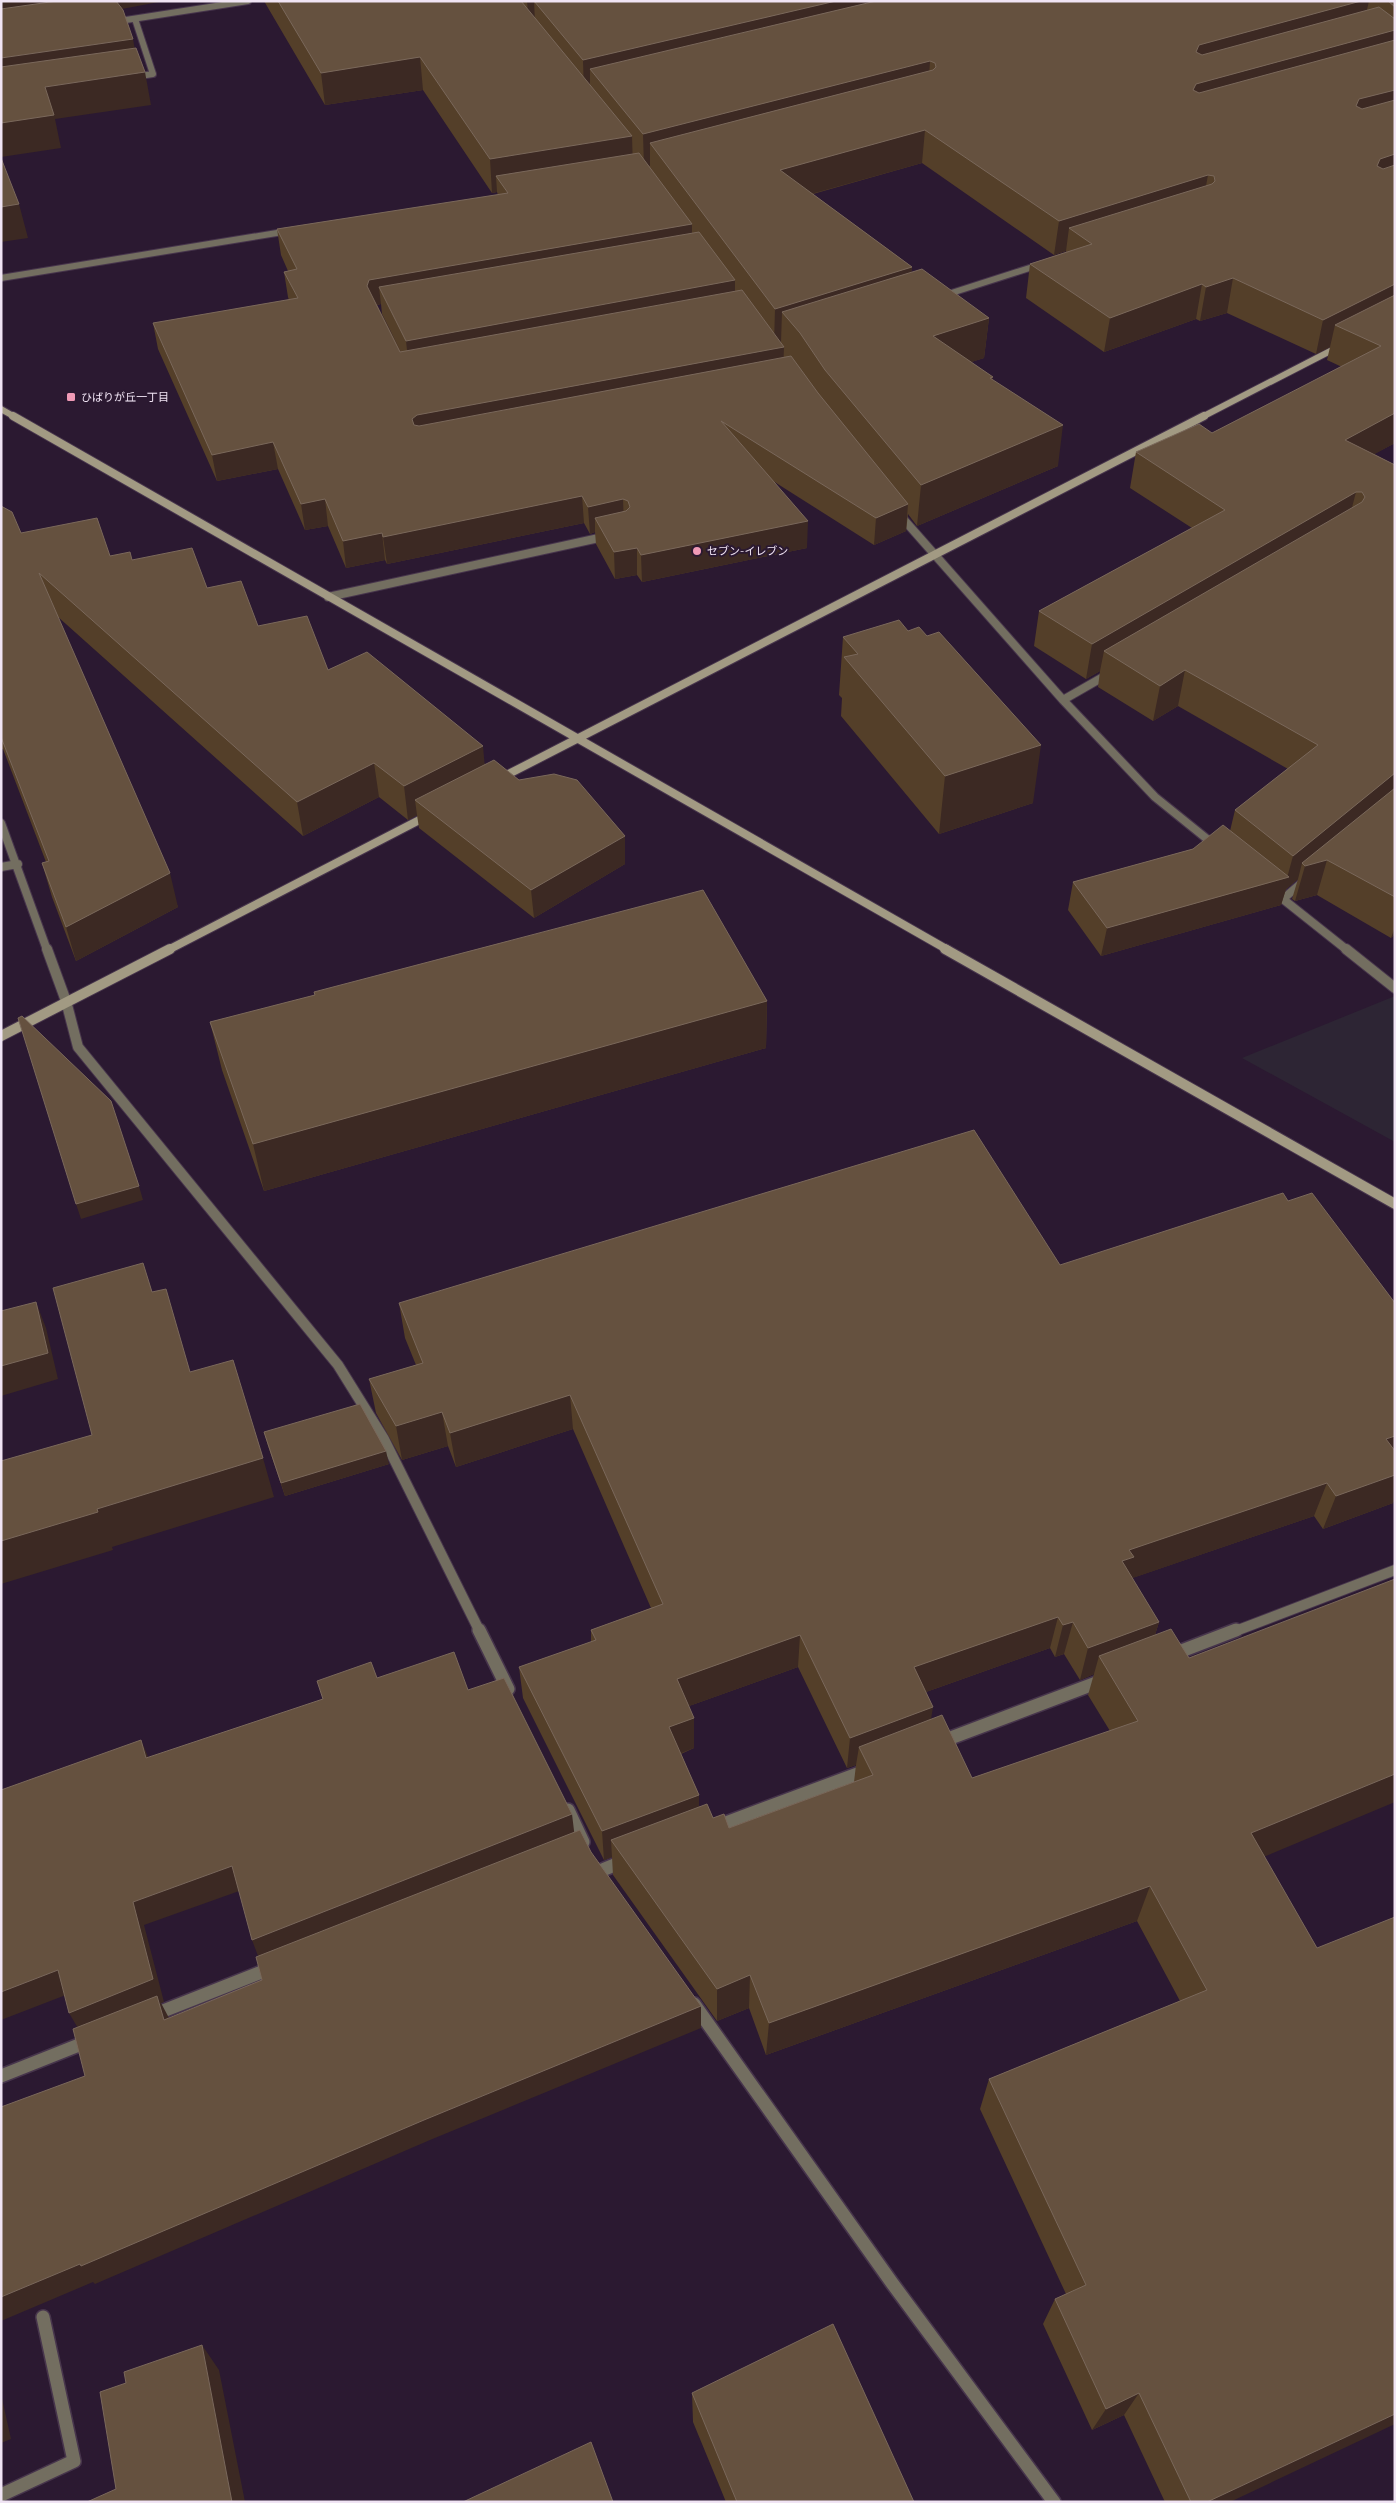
<svg xmlns="http://www.w3.org/2000/svg" width="1396" height="2503" viewBox="0 0 1396 2503" font-family="Montserrat,'Noto Sans JP',sans-serif">
  <rect width="100%" height="100%" fill="#2b1931"/>
  <path fill="#2d2534" d="M1395,996V1142L1242,1058Z"/>
  <g fill="none" stroke-linecap="round" stroke-linejoin="round">
    <g stroke="#47354c" stroke-width="8">
      <path id="lane-far2" d="M133,77L153,74L135,19
        M1,278L289,231"/>
    </g>
    <g stroke="#47354c" stroke-width="10">
      <path id="lane-far1" d="M328,597L608,536"/>
    </g>
    <g stroke="#47354c" stroke-width="16">
      <path id="lane" d="M1,2495L74,2461L43,2317"/>
    </g>
    <g stroke="#47354c" stroke-width="8">
      <path id="street-far3" d="M113,22L248,1
        M942,296L1042,264"/>
    </g>
    <g stroke="#47354c" stroke-width="10">
      <path id="street-far2" d="M898,513L1063,700L1155,797L1217,847
        M1063,700L1110,673
        M1,823L47,950
        M1,867L18,864
        M1274,892L1347,950
        M1283,899L1305,880"/>
    </g>
    <g stroke="#47354c" stroke-width="12">
      <path id="street-far1" d="M47,949L66,1001L78,1047L338,1365L384,1439L480,1632
        M1346,949L1395,988
        M1233,1632L1395,1570"/>
    </g>
    <g stroke="#47354c" stroke-width="16">
      <path id="street" d="M479,1630L508,1689
        M1171,1655L1236,1630
        M940,1742L1104,1680
        M568,1810L583,1842
        M715,1827L868,1770
        M600,1871L624,1861
        M694,2004L892,2283L1054,2502
        M153,2015L272,1968
        M1,2076L89,2041"/>
    </g>
    <g stroke="#47354c" stroke-width="8">
      <path id="secondary-far2" d="M1,409L15,417
        M1202,417L1340,346"/>
    </g>
    <g stroke="#47354c" stroke-width="10">
      <path id="secondary-far1" d="M13,416L948,950
        M499,779L1204,416
        M168,950L429,815"/>
    </g>
    <g stroke="#47354c" stroke-width="12">
      <path id="secondary" d="M945,949L1395,1204
        M1,1036L170,949"/>
    </g>
    <use href="#lane-far2" stroke="#736e60" stroke-width="6"/>
    <use href="#lane-far1" stroke="#736e60" stroke-width="8"/>
    <use href="#lane" stroke="#736e60" stroke-width="13"/>
    <use href="#street-far3" stroke="#736e60" stroke-width="6"/>
    <use href="#street-far2" stroke="#736e60" stroke-width="8"/>
    <use href="#street-far1" stroke="#736e60" stroke-width="10"/>
    <use href="#street" stroke="#736e60" stroke-width="13"/>
    <use href="#secondary-far2" stroke="#a29a83" stroke-width="6"/>
    <use href="#secondary-far1" stroke="#a29a83" stroke-width="8"/>
    <use href="#secondary" stroke="#a29a83" stroke-width="10"/>
  </g>
  <path fill="#543f29" fill-rule="evenodd" d="M264,1H1395V443L1374,454L1395,465V934L1391,938L1317,895L1295,901L1292,899L1298,879L1286,889L1281,905L1101,956L1068,910L1073,882L1193,849L1230,831L1235,810L1288,769L1178,706L1153,721L1098,687L1100,671L1086,679L1034,646L1039,611L1192,528L1130,488L1136,452L1212,433L1342,367L1327,360L1330,347L1316,354L1227,313L1200,321L1196,319L1104,352L1026,298L1030,264L1066,252V251L1054,255L922,163L813,194L912,267L911,272L989,318L984,358L971,362L993,377L992,379L1058,466L917,526L908,514L906,531L874,545L773,481L807,548L642,582L637,575L615,579L596,544L595,532L590,534L584,523L387,564L385,560L346,568L328,526L305,530L278,469L217,481L158,349L153,323L289,300L288,297L284,272L288,271L281,255L277,229L498,195L497,192L492,193L423,90L325,105ZM381,304L382,314L401,352L377,305Z
    M1,506L21,533L110,556L132,560L207,588L258,626L328,670L485,764L625,864L534,918L419,828L417,815L408,820L379,797L303,836L57,616L178,907L76,961L52,897L42,863L46,862L3,749H1Z
    M843,637L1033,803L939,834L841,716L842,698L839,695Z
    M314,992L767,1001L766,1048L264,1191L222,1070L210,1022L315,995Z
    M1060,1265L1393,1503L1323,1529L1314,1516L1132,1578L1159,1622L1155,1635L1264,1857L1230,2502H1165L1124,2415L1092,2430L1043,2324L1055,2299L1066,2294L980,2109L989,2079L1180,2001L1137,1921L766,2055L749,2008L717,2021L613,1875L612,1857L604,1860L523,1698L519,1667L591,1642V1630L651,1608L573,1429L456,1467L448,1446L402,1460L376,1413L369,1379L416,1365L405,1338L399,1303ZM1050,1648L1055,1657L1064,1654L1080,1680L1094,1674L1088,1695L1110,1731L972,1778L931,1719L926,1692ZM798,1667L847,1768L856,1765L854,1782L729,1828L713,1818L699,1806V1795L681,1754L694,1748L689,1706Z
    M264,1432L389,1464L285,1496L268,1446Z
    M692,2393L914,2502H726L693,2422Z"/>
  <path fill="#3c2923" d="M1,1H164L1,32Z
    M527,1H534L535,22L529,24Z
    M836,1H942L590,69V91L584,92L583,60Z
    M1361,1H1369L1362,31L1194,77L1196,52L1199,45Z
    M1395,30V58L1187,123L1193,90L1196,84Z
    M133,39L139,71L1,91V58Z
    M420,57L423,90L325,105L321,73Z
    M930,61L928,93L650,143V166L644,167L643,134Z
    M145,72L151,105L55,119L61,148L1,157V123L45,87Z
    M1395,90V117L1352,132L1356,106L1359,99Z
    M925,130L922,163L779,203L780,170Z
    M632,136L633,169L496,176L497,192L492,193L490,159Z
    M1395,154V182L1377,166L1380,159Z
    M1208,175L1202,208L1069,228L1066,251L1054,255L1059,221Z
    M19,204L28,238L1,242V207Z
    M692,224V249L379,287L381,304L372,306L367,286L369,280Z
    M912,267L909,301L782,312L781,342L774,344L775,309Z
    M1233,278L1227,313L1200,321L1206,287Z
    M735,280V307L409,368L406,341Z
    M1202,284L1196,319L1104,352L1110,318Z
    M1395,284V307L1335,325L1330,347L1316,354L1323,320Z
    M989,318L984,358L929,376L933,336Z
    M784,347L783,373L420,441L412,419L417,415Z
    M1395,413V443L1336,475L1345,440Z
    M1063,425L1058,466L917,526L921,485Z
    M273,442L278,469L217,481L212,455Z
    M1356,492L1347,527L1104,651L1100,671L1086,679L1092,644Z
    M582,496L584,523L387,564L383,537Z
    M325,499L328,526L305,530L301,504Z
    M623,499L624,526L595,518V532L590,534L588,507Z
    M908,504L906,531L874,545L876,518Z
    M808,521L807,548L642,582L641,555Z
    M382,533L385,560L346,568L343,541Z
    M637,548V575L615,579L614,552Z
    M1185,670L1178,706L1153,721L1160,686Z
    M1041,745L1033,803L939,834L945,776Z
    M483,746L486,780L415,800L417,815L408,820L404,786Z
    M374,763L379,797L303,836L297,802Z
    M1395,773V791L1327,860L1317,895L1295,901L1305,866L1302,863L1298,879L1286,889L1281,905L1101,956L1107,928L1287,878L1293,856Z
    M625,836V864L534,918L531,890Z
    M170,873L178,907L76,961L66,927Z
    M1395,927V934L1391,938Z
    M767,1001L766,1048L264,1191L253,1144Z
    M139,1186L143,1200L81,1219L76,1204Z
    M36,1302L46,1328L58,1379L1,1396V1366Z
    M570,1395L573,1429L456,1467L450,1433Z
    M442,1412L448,1446L402,1460L396,1426Z
    M1395,1436V1464L1386,1439Z
    M386,1451L389,1464L285,1496L281,1483Z
    M263,1458L274,1497L112,1547L113,1550L1,1584V1541L97,1509Z
    M1395,1475V1500L1393,1503L1323,1529L1336,1496Z
    M1327,1483L1314,1516L1127,1580L1122,1561L1129,1550Z
    M1058,1617L1050,1648L909,1698L914,1667Z
    M1073,1622L1064,1654L1055,1657L1063,1625Z
    M1159,1622L1149,1654L1099,1656L1094,1674L1080,1680L1088,1648Z
    M800,1635L798,1667L678,1710L677,1679Z
    M933,1707L928,1738L859,1747L856,1765L847,1768L850,1738Z
    M694,1718V1748L669,1758V1727Z
    M141,1740L152,1766L146,1758Z
    M1395,1774V1802L1235,1869L1251,1833Z
    M699,1795V1824L611,1840L612,1857L604,1860L602,1831Z
    M572,1814L575,1839L261,1964L252,1940Z
    M232,1866L242,1890L144,1925L164,2002L161,2003L169,2018L175,2042L82,2035L69,2013L133,1902Z
    M1150,1886L1137,1921L766,2055L769,2023Z
    M58,1970L71,1993L1,2020V1992Z
    M750,1975L749,2008L717,2021V1989Z
    M701,2006V2028L430,2140L95,2284L93,2282L1,2321V2297L424,2120Z
    M202,2345L219,2370L245,2502H232Z
    M1139,2393L1124,2415L1092,2430L1106,2409Z
    M1,2394L11,2439L1,2443Z
    M1395,2414V2424L1230,2502H1207Z"/>
  <path fill="#65513f" stroke="#7a685b" d="M57,1H116L123,10L133,39L1,58V9Z
    M278,1H521L632,136L490,159L420,57L321,73Z
    M534,1H836L583,60Z
    M876,1H1361L1199,45L1196,52L1202,55L1379,7L1395,19V30L1196,84L1193,90L1199,93L1395,40V90L1359,99L1356,106L1362,109L1395,100V154L1380,159L1377,166L1383,169L1395,165V284L1323,320L1233,278L1206,287L1202,284L1110,318L1030,264L1092,244L1069,228L1212,184L1215,181L1214,176L1208,175L1059,221L925,130L780,170L912,267L775,309L650,143L933,70L936,67L935,63L930,61L643,134L590,69Z
    M1388,1H1395V7Z
    M136,48L145,72L45,87L54,115L1,123V67Z
    M639,153L692,224L369,280L367,286L400,352L742,290L784,347L417,415L412,419L414,425L419,426L791,356L818,393L908,504L876,518L721,421L808,521L641,555L637,548L614,552L595,518L626,511L630,507L628,501L623,499L588,507L582,496L383,537L382,533L343,541L325,499L301,504L273,442L212,455L153,323L298,298L284,272L297,269L277,229L508,193L496,176Z
    M1,158L19,204L1,207Z
    M699,232L735,280L406,341L379,287Z
    M922,269L989,318L933,336L993,377L990,378L1063,425L921,485L825,370L800,333L782,312Z
    M1395,295V413L1345,440L1395,465V773L1293,856L1235,810L1318,745L1185,670L1160,686L1104,651L1362,502L1365,497L1362,492H1356L1092,644L1039,611L1225,510L1136,452L1199,424L1212,433L1381,346L1335,325Z
    M1,506L12,512L21,533L97,518L110,556L130,552L132,560L192,548L207,588L241,581L258,626L307,616L328,670L367,652L483,746L404,786L374,763L297,802L39,573L170,873L66,927L42,863L49,861L1,737Z
    M899,620L908,631L919,627L927,636L939,632L1041,745L945,776L844,657L858,654L843,637Z
    M494,760L519,780L554,774L577,780L625,836L531,890L415,800Z
    M1395,788V897L1327,860L1305,866L1302,863Z
    M1223,825L1289,877L1107,928L1073,882L1193,849Z
    M703,890L767,1001L253,1144L210,1022L315,995L314,992Z
    M22,1016L111,1101L139,1186L76,1204L18,1018Z
    M974,1130L1060,1265L1283,1193L1288,1201L1312,1193L1395,1303V1436L1386,1439L1395,1451V1475L1336,1496L1327,1483L1129,1550L1134,1557L1122,1561L1159,1622L1088,1648L1073,1622L1063,1625L1058,1617L914,1667L933,1707L850,1738L800,1635L677,1679L694,1718L669,1727L699,1795L602,1831L519,1667L596,1640L591,1630L663,1604L570,1395L450,1433L442,1412L396,1426L369,1379L423,1363L399,1303Z
    M143,1263L152,1292L166,1289L190,1372L233,1360L263,1458L97,1509L98,1512L1,1541V1461L92,1435L53,1288Z
    M36,1302L48,1353L1,1366V1311Z
    M360,1404L386,1451L281,1483L264,1432Z
    M1395,1579V1774L1251,1833L1317,1948L1395,1917V2414L1207,2502H1191L1139,2393L1106,2409L1055,2299L1086,2285L989,2079L1207,1990L1150,1886L769,2023L750,1975L717,1989L611,1840L707,1804L713,1818L724,1814L729,1828L873,1775L859,1747L942,1715L972,1778L1138,1721L1099,1656L1171,1629L1189,1658Z
    M454,1652L468,1690L504,1678L572,1814L252,1940L232,1866L133,1902L153,1979L69,2013L58,1970L1,1992V1790L141,1740L146,1758L323,1699L317,1681L371,1662L377,1678Z
    M580,1830L591,1852L701,2006L424,2120L81,2266L80,2264L1,2297V2107L85,2076L73,2029L157,1996L164,2020L262,1980L256,1957Z
    M833,2324L914,2502H737L692,2393Z
    M202,2345L232,2502H87L116,2489L100,2392L126,2383L124,2372Z
    M591,2442L613,2502H463Z"/>
  <g fill="#f09ab6" stroke="#2b1931" stroke-width="2">
    <rect x="66" y="392" width="10" height="10" rx="2.5"/>
    <circle cx="697" cy="551" r="5"/>
  </g>
  <g text-anchor="middle" dominant-baseline="central" stroke-width="4" stroke-linejoin="round" paint-order="stroke">
    <g font-size="11" fill="#f0e4f4" stroke="#2b1931" text-anchor="start">
      <text x="81" y="397">ひばりが丘一丁目</text>
      <text x="707" y="551">セブン-イレブン</text>
    </g>
  </g>
  <rect width="1396" height="2503" fill="none" stroke="#f0e4f4" stroke-width="5"/>
</svg>
